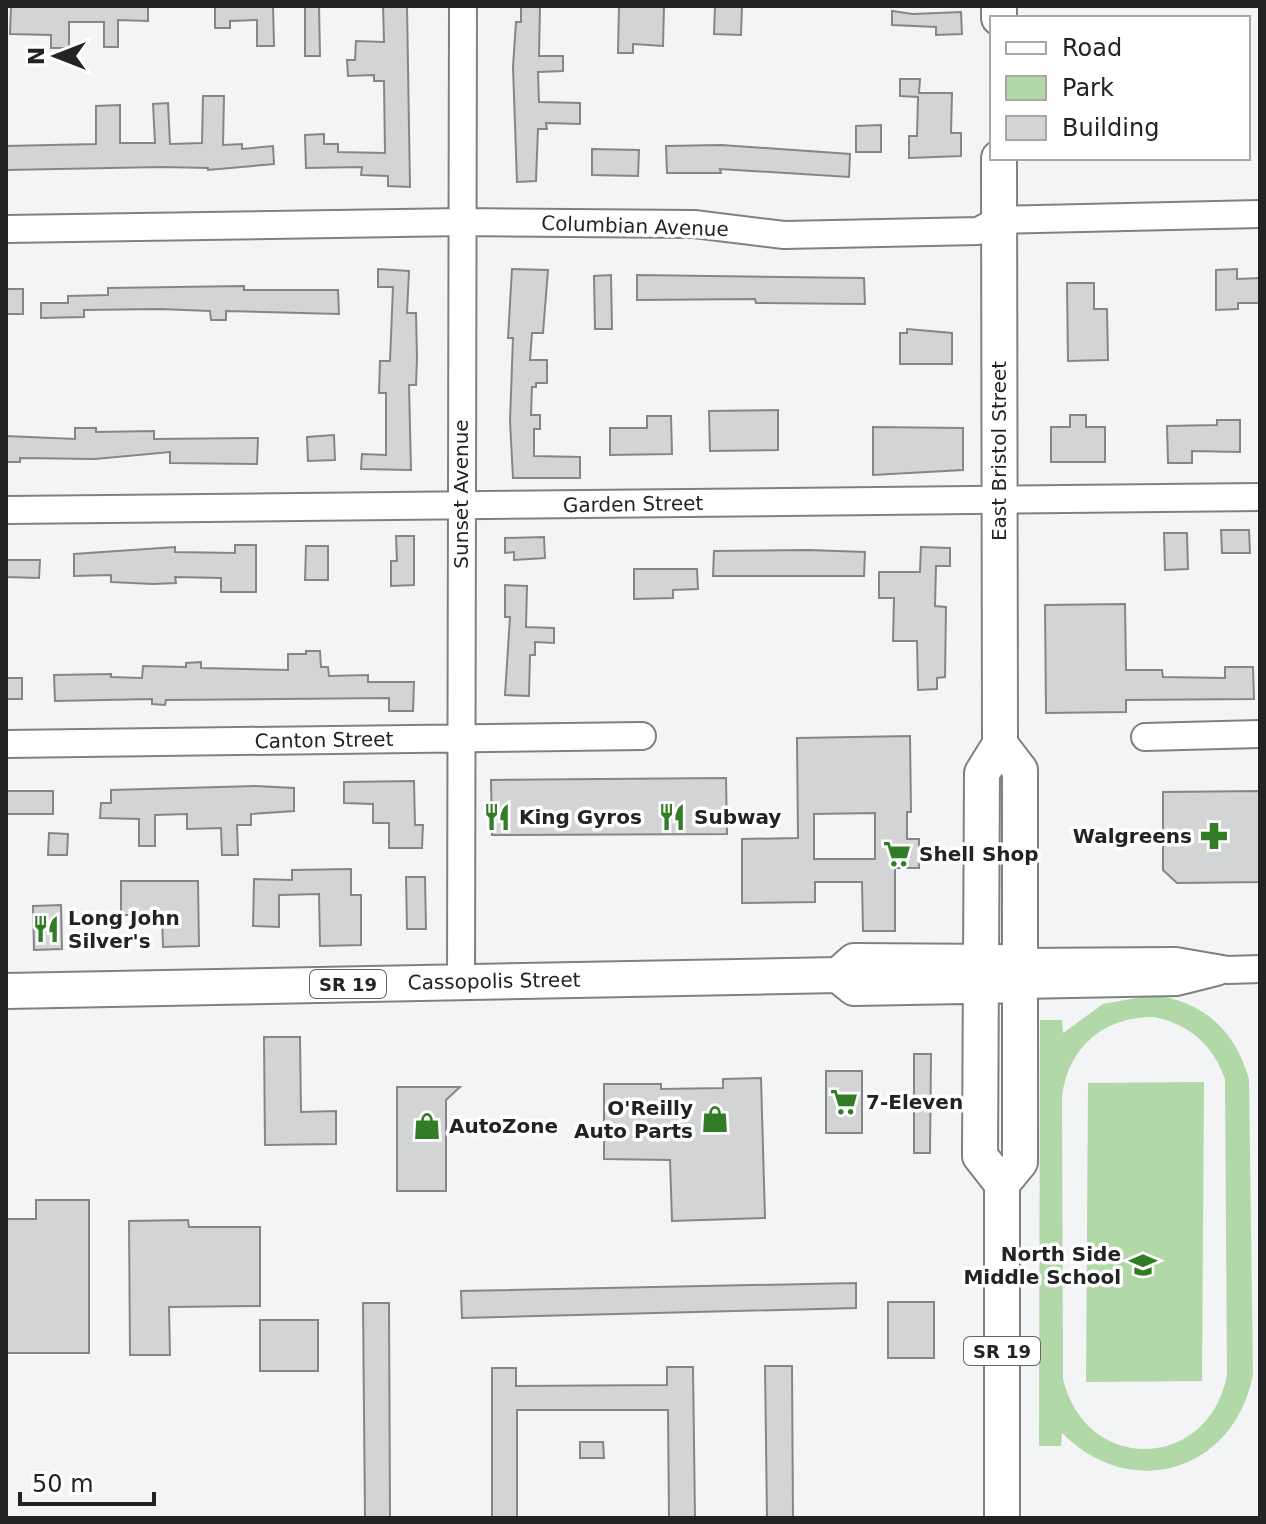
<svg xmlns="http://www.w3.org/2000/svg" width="1266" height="1524" viewBox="0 0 1266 1524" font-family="'DejaVu Sans',sans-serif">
  <rect width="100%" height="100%" fill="#f2f4f6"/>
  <path fill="#b1d8a6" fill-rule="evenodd" d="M1154,995C1204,1002 1235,1030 1249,1079L1253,1374C1235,1471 1132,1503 1062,1433L1061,1446H1039L1040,1020H1062L1063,1033L1103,1004ZM1155,1017C1190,1025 1213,1045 1225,1079L1227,1375C1209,1471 1086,1475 1063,1379L1062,1097C1068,1046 1105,1016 1155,1017Z
    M1204,1082L1202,1381L1086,1382L1088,1083Z"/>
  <path fill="#d2d4d6" stroke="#858688" stroke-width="2" fill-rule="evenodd" d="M11,6H148V21L118,20V47H104V22H69V48H51V35L10,34Z
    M215,6H273L274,46H257V20L230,21V28H215Z
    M305,6H319L320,56H305Z
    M383,6H407L410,187L388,186V176L361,175L362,167L306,168L305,135L324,134V144H338V152L385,153L384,81H374V75L348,76L347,60H355L356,41L384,42Z
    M521,6H540L539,56H563V71L538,72L539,102L580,103V124L546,123L547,129H538L536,181L517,182L513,67L516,22H521Z
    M619,6H664L663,46L633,44V53H618Z
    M715,6H742L741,35L714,34Z
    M892,11L913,14L961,12L962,34L936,35V27L892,25Z
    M900,79H920L919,93H952L951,133H961V156L909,158V136H917L918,97L900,96Z
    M203,96H224L223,145L242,144V149L273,146L274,164L208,170V168L162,167L6,170V146L96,144V106L120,105V143H155L153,104L168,103L170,144L202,143Z
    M881,125V152H856V126Z
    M721,145L850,154L849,177L720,169L721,173H667L666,146Z
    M592,149L639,150L638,176L592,175Z
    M378,269L409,271L407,313H416L417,358L416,385H409L411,470L361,469L362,454L386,455V393H379L380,361H390L393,287H378Z
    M512,269L548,270L543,333H532L530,360H547V383H536V387H532L531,415H540V429H534V456L580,457V478H513L510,421L513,338H508Z
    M1237,269V279L1260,278V303H1238V309L1216,310V270Z
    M611,275L612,329H595L594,276Z
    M637,275L864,278L865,304L756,303L755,299L637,300Z
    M1067,283H1094V309H1107L1108,360L1068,361Z
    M244,286V290H338L339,314L226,311V320H211L210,311L160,309L84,310V317L41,318V303H68V296L108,295V288Z
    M6,289H23V314H6Z
    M907,329L952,333V364H900V333H907Z
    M778,410V450L710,451L709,411Z
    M1070,415H1086V427H1105V462H1051V427H1070Z
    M647,416H671L672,454L610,455V428H647Z
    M1217,420H1240V452L1192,451V463H1168L1167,426L1217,425Z
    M873,427L963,428V470L873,475Z
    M75,428H96V432L154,431V439L258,438L257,464L170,463V452L95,459L20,458V462H6V436L75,439Z
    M334,435L335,460L308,461L307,437Z
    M1221,530H1249L1250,553H1222Z
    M1164,533H1187L1188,569L1165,570Z
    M396,536H414V585L391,586V561H397Z
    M544,537L545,558L514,560V552L505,553V538Z
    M235,545H256V592H221V578L175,577L176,583L153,584L111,582V575L74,576V554L175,547V552L235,553Z
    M306,546H328V580H305Z
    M921,547L950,548V566H936L935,606L946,607L945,677L937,678V689L918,690L917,641H893L894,598H879V572H920Z
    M808,550L865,552L864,576H713L714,551Z
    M6,560H40L39,578L6,577Z
    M634,569H697L698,589L673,590V598L634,599Z
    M505,585L527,586L526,627L554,628V643L535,642V655H530L529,696L505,695L510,617H505Z
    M1125,604L1126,670H1162L1163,677L1225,678V667H1253L1254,699L1126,700V712L1046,713L1045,605Z
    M306,651H320L321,667H328L329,676L368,675V682H414L413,711H389V698L166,700L165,705L152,704V699L55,701L54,675L111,674V677L142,678L143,666L186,667V663L201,662V668L288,670V654H306Z
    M6,678H22V699H6Z
    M910,736L911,812H907V839H919V868H895V931H863L862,882H815V902L742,903V839L798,838L797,738ZM875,813V859H814V814Z
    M726,778L727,834L492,835L491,780Z
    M414,781L415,825H423L422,848H389V823H373V804L344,803V782Z
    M256,786L294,788V811L251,814V825H237L238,855H222L221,828L187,829V814L155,815V846H139V819L100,818L101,803H111V790Z
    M6,791H53V814H6Z
    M1260,791V882L1177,883L1163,870V792Z
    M49,833L68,834L67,855H48Z
    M351,869V895H361V945L320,946L319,894L279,895V927L253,926L254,879L292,880V870Z
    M406,877H425L426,929H407Z
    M121,881H198L199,946L163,947L162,915H121Z
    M61,905L62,949L34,950L33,906Z
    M264,1037H300L301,1112L336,1111V1144L265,1145Z
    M914,1054H931L930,1153H914Z
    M826,1071H862V1133H826Z
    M761,1078L765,1218L672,1221L670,1160L604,1159V1084H661V1089L723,1088V1079Z
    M397,1087H460L446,1100V1191H397Z
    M36,1200H89V1353H6V1219H36Z
    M188,1220L189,1227H260V1306L169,1307L170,1355H130L129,1221Z
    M856,1283V1308L462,1318L461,1291Z
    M888,1302H934V1358H888Z
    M363,1303H389L390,1518H365Z
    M260,1320H318V1371H260Z
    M765,1366H792L793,1518H767Z
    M667,1367H693L695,1518H669L668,1410H517V1518H492V1368H516V1386L667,1385Z
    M580,1442H603L604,1458H580Z"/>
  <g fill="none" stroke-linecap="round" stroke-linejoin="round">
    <g stroke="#7f8082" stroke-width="30">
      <path id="minor" d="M6,229L463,222L694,224L784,235L978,231L999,220L1260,214
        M6,510L1260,497
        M1145,737L1260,734
        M6,744L642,736
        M1019,962L1176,961L1228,970L1260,969
        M461,982L463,6
        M1019,985L1177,982L1217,972"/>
    </g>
    <g stroke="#7f8082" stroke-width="38">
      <path id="major" d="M999,18V6
        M999,158L1000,744L982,773L980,1156L1002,1184V1518
        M1000,744L1020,770V1162L1002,1184
        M838,975L854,961L1000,962
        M6,991L838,975L854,988L1019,985"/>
    </g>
    <use href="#minor" stroke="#fff" stroke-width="26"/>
    <use href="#major" stroke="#fff" stroke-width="34"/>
  </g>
  <defs>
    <g id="restaurant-bare" transform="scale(2.16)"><path d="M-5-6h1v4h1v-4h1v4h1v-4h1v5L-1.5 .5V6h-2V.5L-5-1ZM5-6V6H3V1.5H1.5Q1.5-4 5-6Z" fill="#307d26" stroke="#fff" stroke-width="2.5" paint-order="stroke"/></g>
    <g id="pharmacy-bare" transform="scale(2.16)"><path d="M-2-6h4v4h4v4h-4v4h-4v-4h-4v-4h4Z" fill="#307d26" stroke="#fff" stroke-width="2.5" paint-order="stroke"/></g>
    <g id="supermarket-bare" transform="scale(2.16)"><path d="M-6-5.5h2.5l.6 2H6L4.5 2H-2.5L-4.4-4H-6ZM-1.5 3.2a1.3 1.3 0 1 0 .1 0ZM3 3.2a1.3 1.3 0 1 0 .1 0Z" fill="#307d26" stroke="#fff" stroke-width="2.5" paint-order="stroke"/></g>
    <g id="shop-bare" transform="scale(2.16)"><path d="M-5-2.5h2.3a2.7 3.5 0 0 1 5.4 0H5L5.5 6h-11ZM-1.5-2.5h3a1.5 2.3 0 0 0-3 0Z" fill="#307d26" stroke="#fff" stroke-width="2.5" paint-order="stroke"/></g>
    <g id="school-bare" transform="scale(2.16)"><path d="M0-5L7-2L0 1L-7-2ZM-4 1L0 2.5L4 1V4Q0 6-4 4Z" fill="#307d26" stroke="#fff" stroke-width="2.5" paint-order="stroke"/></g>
  </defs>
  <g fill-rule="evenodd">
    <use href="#restaurant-bare" x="497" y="817"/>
    <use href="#restaurant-bare" x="672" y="817"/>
    <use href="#pharmacy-bare" x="1214" y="836"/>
    <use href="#supermarket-bare" x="897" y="854"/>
    <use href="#restaurant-bare" x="46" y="929"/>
    <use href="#supermarket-bare" x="844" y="1102"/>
    <use href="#shop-bare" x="715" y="1119"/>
    <use href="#shop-bare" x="427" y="1126"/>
    <use href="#school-bare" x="1143" y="1265"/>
  </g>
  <g text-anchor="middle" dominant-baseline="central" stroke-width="7" stroke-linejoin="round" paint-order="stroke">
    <g fill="#fff" stroke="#646565" stroke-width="2">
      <rect x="310" y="970" width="76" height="28" rx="6"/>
      <rect x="964" y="1337" width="76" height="28" rx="6"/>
    </g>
    <g font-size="18" font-weight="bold" fill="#222323">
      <text x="348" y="984">SR 19</text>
      <text x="1002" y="1351">SR 19</text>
    </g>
    <g font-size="20" fill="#222323" stroke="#fff">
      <text transform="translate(635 226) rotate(2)">Columbian Avenue</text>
      <text transform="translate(999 451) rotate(-90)">East Bristol Street</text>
      <text transform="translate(461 494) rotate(-90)">Sunset Avenue</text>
      <text transform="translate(633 504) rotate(-1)">Garden Street</text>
      <text transform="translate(324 740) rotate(-1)">Canton Street</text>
      <text transform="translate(494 981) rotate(-1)">Cassopolis Street</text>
    </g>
    <g font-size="20" font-weight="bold" fill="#222323" stroke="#fff" text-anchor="start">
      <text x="519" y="817">King Gyros</text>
      <text x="694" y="817">Subway</text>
      <text x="1192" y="836" text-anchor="end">Walgreens</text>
      <text x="919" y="854">Shell Shop</text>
      <text x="68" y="918">Long John<tspan x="68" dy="23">Silver's</tspan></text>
      <text x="866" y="1102">7-Eleven</text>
      <text x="693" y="1108" text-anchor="end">O'Reilly<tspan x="693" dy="23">Auto Parts</tspan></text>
      <text x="449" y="1126">AutoZone</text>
      <text x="1121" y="1254" text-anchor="end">North Side<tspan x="1121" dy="23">Middle School</tspan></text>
    </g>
  </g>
  <rect width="1266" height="1524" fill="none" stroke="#222323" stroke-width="16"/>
  <rect x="990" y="16" width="260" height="144" fill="#ffffff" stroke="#a7a7a7" stroke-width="2"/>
  <rect x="1006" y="42" width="40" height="12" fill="#ffffff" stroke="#a7a7a7" stroke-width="2"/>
  <text x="1062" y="56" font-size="24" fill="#222323">Road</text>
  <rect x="1006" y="76" width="40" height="24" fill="#b1d8a6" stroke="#a7a7a7" stroke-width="2"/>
  <text x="1062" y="96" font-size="24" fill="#222323">Park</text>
  <rect x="1006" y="116" width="40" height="24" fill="#d2d4d6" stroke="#a7a7a7" stroke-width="2"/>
  <text x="1062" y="136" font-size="24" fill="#222323">Building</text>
  <g transform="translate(56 56) rotate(270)" stroke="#ffffff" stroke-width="6" paint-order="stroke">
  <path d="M0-6L14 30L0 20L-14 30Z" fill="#222323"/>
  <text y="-12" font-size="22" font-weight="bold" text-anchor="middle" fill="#222323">N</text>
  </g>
  <path d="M20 1492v12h134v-12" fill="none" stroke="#222323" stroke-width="4"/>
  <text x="32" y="1492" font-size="24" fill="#222323" stroke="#ffffff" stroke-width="6" paint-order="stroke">50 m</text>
</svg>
